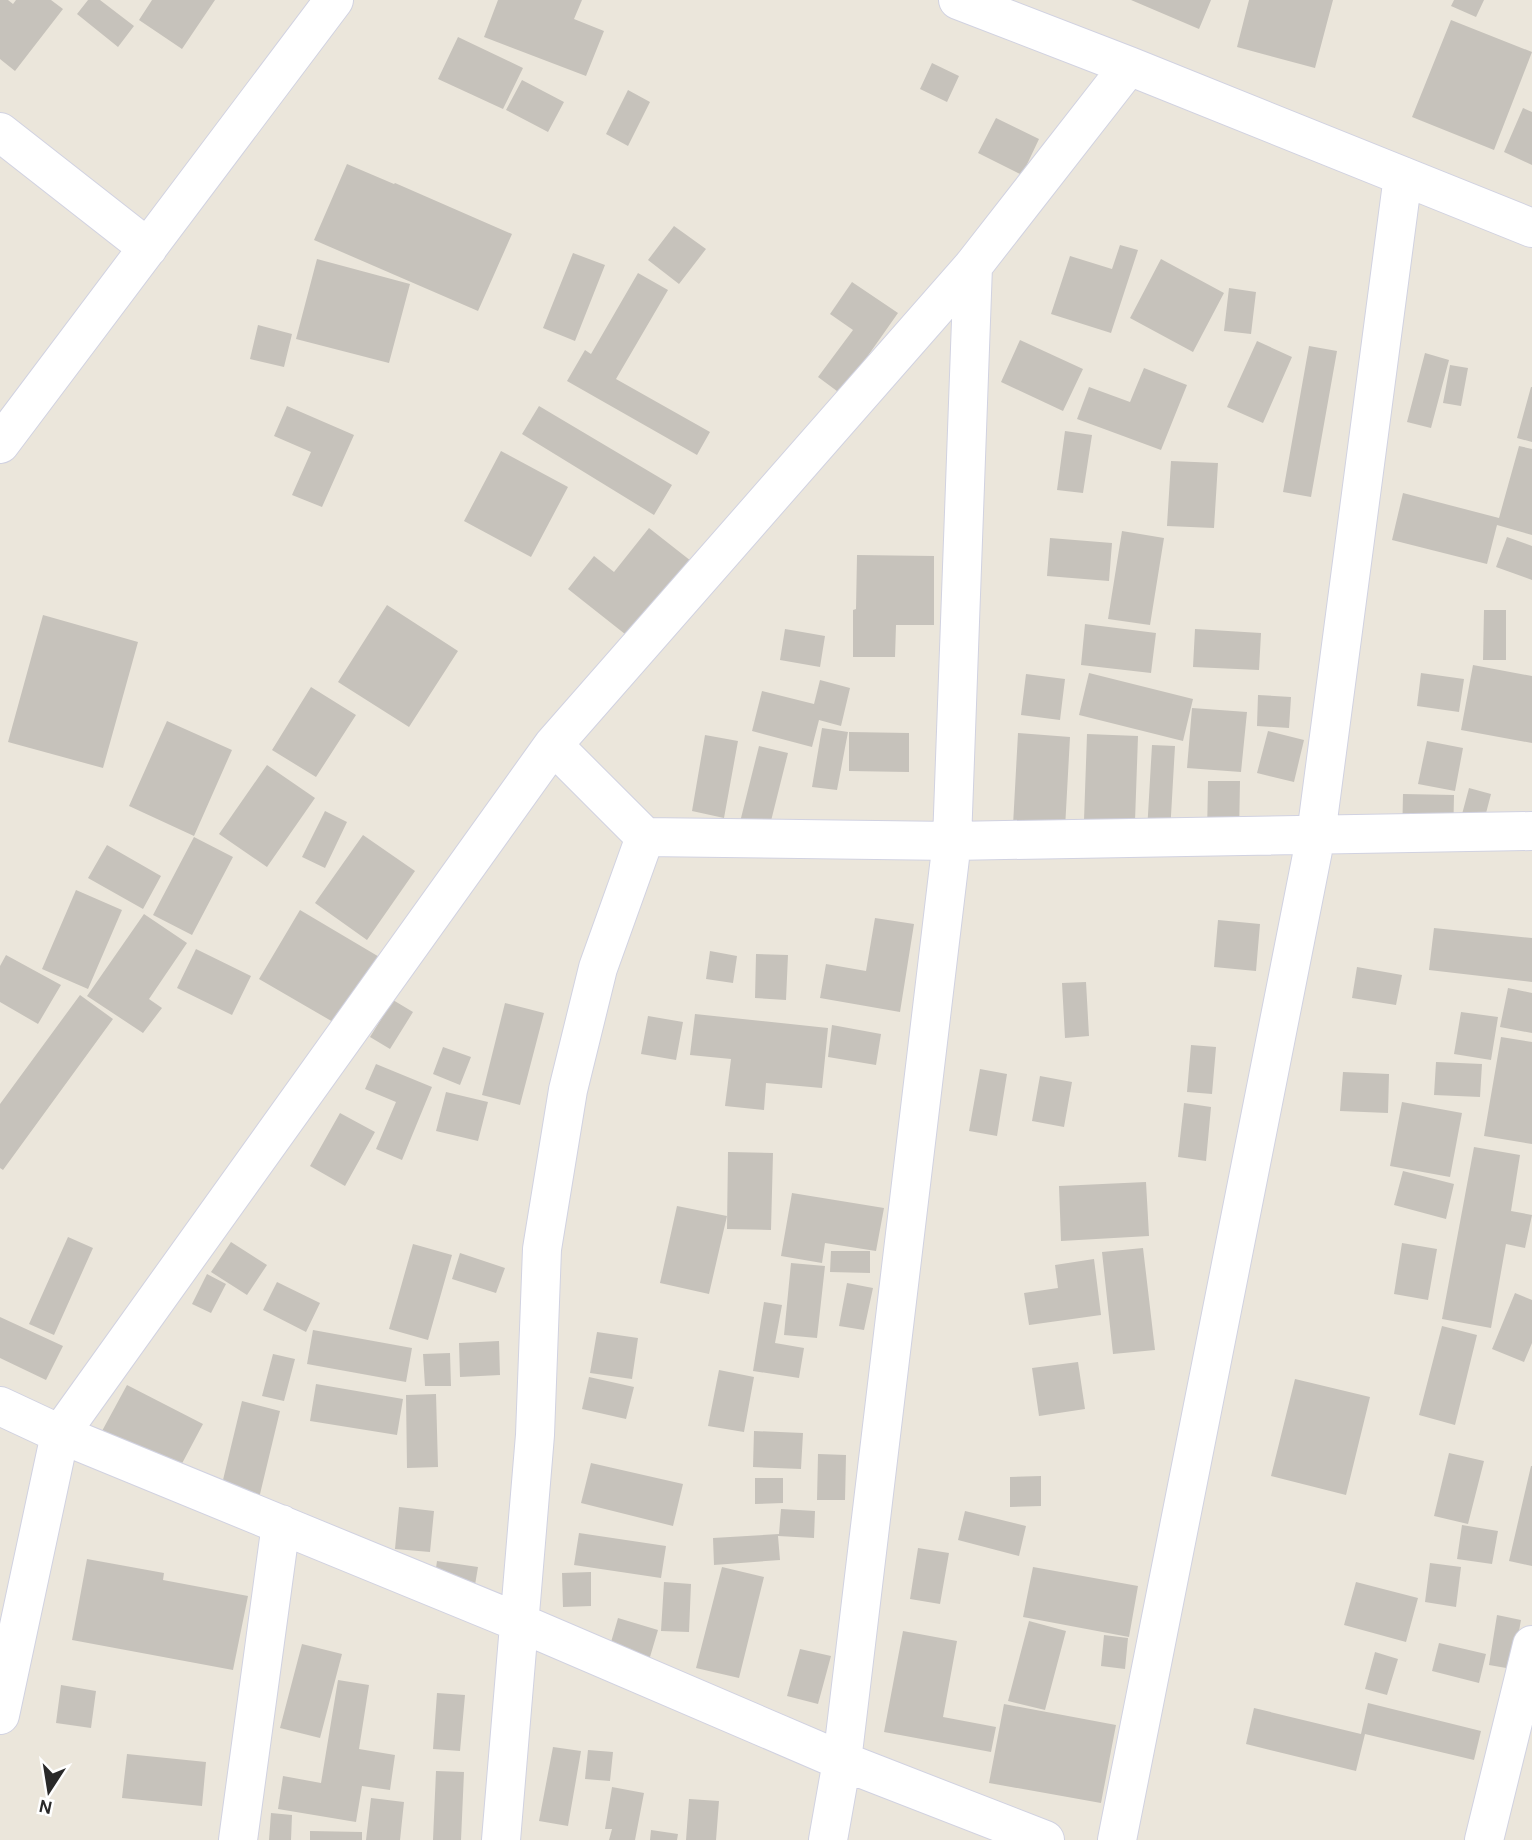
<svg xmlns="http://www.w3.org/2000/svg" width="1532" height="1840" viewBox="0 0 1532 1840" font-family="Karla,sans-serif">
  <rect width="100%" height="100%" fill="#ebe6db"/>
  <path fill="#c6c2bb" d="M0,0H8L13,4L16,0H51L63,9L15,71L0,59Z
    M88,0H100L134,26L118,47L77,14Z
    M152,0H215L182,49L139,20Z
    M498,0H582L574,19L604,31L586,76L484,37Z
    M1131,0H1211L1199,29Z
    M1249,0H1333L1315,68L1237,47Z
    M1454,0H1484L1476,17L1451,6Z
    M1451,20L1532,52L1494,150L1412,117Z
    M458,37L523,68L503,109L438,79Z
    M932,63L959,76L947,102L920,89Z
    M522,80L564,102L548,132L506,110Z
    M628,90L650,102L628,146L606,134Z
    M1523,108L1532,112V165L1504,152Z
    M996,118L1039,139L1022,175L978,153Z
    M347,164L394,184L395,183L512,234L478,311L314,240Z
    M674,226L706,249L679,284L648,260Z
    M1120,245L1138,250L1111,333L1051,314L1070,256L1112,269Z
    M573,253L605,265L575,341L543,328Z
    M317,259L410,284L389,363L296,339Z
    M1161,259L1224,293L1193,352L1130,318Z
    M638,273L668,290L616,379L710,432L697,455L567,381L585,350L591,354Z
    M852,282L898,313L841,394L818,377L853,330L830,314Z
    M1229,288L1256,292L1251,334L1224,331Z
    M258,325L292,334L284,367L250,359Z
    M1020,340L1083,369L1063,411L1001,382Z
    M1257,341L1292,357L1263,423L1227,407Z
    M1309,346L1337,351L1311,497L1283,492Z
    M1425,353L1449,360L1431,428L1407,422Z
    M1450,365L1468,368L1461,406L1443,403Z
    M1144,368L1187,385L1161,450L1077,419L1089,387L1130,402Z
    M1531,387H1532V442L1517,438Z
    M287,406L354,435L322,507L292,495L311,452L274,436Z
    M539,406L672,485L654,515L522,434Z
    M1065,431L1092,435L1083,493L1057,490Z
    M1519,446L1532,449V535L1497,525L1487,564L1392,540L1403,493L1499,518Z
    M501,451L568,487L531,557L464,521Z
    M1171,461L1218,463L1214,528L1167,526Z
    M649,528L691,561L630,638L568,589L594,556L614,572Z
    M1122,531L1164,538L1150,625L1108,619Z
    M1507,537L1532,546V580L1496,567Z
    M1050,538L1112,543L1109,581L1047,576Z
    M857,555L934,556V625H896L895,657H853V610L856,609Z
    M387,605L458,651L409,727L338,682Z
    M1484,610H1506V660H1483Z
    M43,615L138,642L103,768L8,742Z
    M1085,624L1156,633L1151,673L1081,665Z
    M785,629L825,636L820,667L780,660Z
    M1195,629L1261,633L1259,670L1193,667Z
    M1473,665L1532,676V743L1461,730Z
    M1089,673L1193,699L1183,741L1079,715Z
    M1421,673L1464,679L1459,712L1417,706Z
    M1026,674L1065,679L1060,720L1021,715Z
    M820,680L850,688L841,726L819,720L812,747L752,731L762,691L814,704Z
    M311,687L356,715L316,777L272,750Z
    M1258,695L1291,697L1289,728L1257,726Z
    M1192,708L1247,712L1241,772L1187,768Z
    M167,721L232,750L194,836L129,806Z
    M822,728L848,732L837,790L812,787Z
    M1268,731L1304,740L1294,782L1257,773Z
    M849,732L909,733V772L849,771Z
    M1018,733L1070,737L1064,847L1012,844Z
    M1087,734L1138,736L1134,850L1083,849Z
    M705,735L738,741L724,818L692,811Z
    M1427,741L1463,748L1455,791L1418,784Z
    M1152,745L1175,746L1170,833L1147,832Z
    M759,746L788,753L767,837L738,830Z
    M267,765L315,798L267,867L219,834Z
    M1208,781H1240L1239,835H1207Z
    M1469,788L1491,794L1479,840L1457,833Z
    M1403,794L1454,795L1453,842L1402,841Z
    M325,811L347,822L325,868L302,857Z
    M363,835L415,871L367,940L315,903Z
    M194,837L233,857L192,935L153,915Z
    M107,845L161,876L143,909L88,878Z
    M76,890L122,910L88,989L42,969Z
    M300,910L381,958L340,1026L259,979Z
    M144,914L187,943L149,999L162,1008L143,1033L87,996Z
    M875,918L914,924L900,1012L820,998L826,964L866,971Z
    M1218,920L1260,924L1256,971L1214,967Z
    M1434,928L1532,938V982L1429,970Z
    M196,949L251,976L232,1015L177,988Z
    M710,951L737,956L733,983L706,979Z
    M756,954L788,955L786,1000L755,998Z
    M6,955L61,985L38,1024L0,1002V966Z
    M1357,967L1402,975L1396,1005L1352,998Z
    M1086,982L1089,1036L1065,1038L1062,983Z
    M1508,988L1532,993V1033L1500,1027Z
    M80,995L113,1019L3,1170L0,1168V1104Z
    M393,1000L413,1012L390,1049L370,1037Z
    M505,1003L544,1013L520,1105L482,1095Z
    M1461,1012L1498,1017L1491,1060L1454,1054Z
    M695,1014L828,1028L822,1088L766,1083L764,1110L725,1106L731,1059L690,1055Z
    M648,1016L683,1022L676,1060L641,1054Z
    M832,1025L881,1034L876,1065L828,1057Z
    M1501,1037L1532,1042V1144L1484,1136Z
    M1191,1045L1216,1047L1212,1094L1187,1092Z
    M443,1047L471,1057L460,1085L433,1074Z
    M1436,1062L1482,1064L1480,1097L1434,1095Z
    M376,1064L432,1087L402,1160L376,1149L396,1102L365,1089Z
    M980,1069L1007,1074L997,1136L969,1131Z
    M1343,1072L1389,1074L1388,1113L1340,1111Z
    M1040,1076L1072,1082L1064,1127L1032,1121Z
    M446,1092L488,1102L478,1141L436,1131Z
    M1402,1102L1462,1113L1450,1177L1390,1166Z
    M1184,1103L1211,1107L1206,1161L1178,1157Z
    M340,1113L375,1132L345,1186L310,1166Z
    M1474,1147L1520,1155L1511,1211L1532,1215L1525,1248L1506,1244L1491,1328L1442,1319Z
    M728,1152L773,1153L771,1230L727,1229Z
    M1403,1171L1454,1184L1446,1219L1394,1205Z
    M1146,1182L1149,1236L1061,1241L1059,1186Z
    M792,1193L884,1208L876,1251L825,1243L822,1263L781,1256Z
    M677,1206L727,1216L709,1294L660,1283Z
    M68,1237L93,1248L54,1335L29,1324Z
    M231,1242L267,1265L247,1295L211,1272Z
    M1402,1243L1437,1249L1428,1300L1394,1294Z
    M413,1244L452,1255L428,1340L389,1329Z
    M1143,1248L1155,1350L1113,1354L1102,1252Z
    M831,1251H870V1273L830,1272Z
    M460,1253L505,1268L496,1293L452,1279Z
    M1094,1259L1101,1315L1029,1325L1024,1293L1058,1288L1055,1265Z
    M791,1263L825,1266L817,1338L784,1335Z
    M207,1274L226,1284L211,1313L192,1304Z
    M277,1282L320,1303L306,1332L263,1310Z
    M847,1283L873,1288L864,1330L839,1326Z
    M1515,1293L1532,1300V1343L1524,1362L1492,1349Z
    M764,1302L782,1305L775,1343L804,1348L799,1378L753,1371Z
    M0,1317L63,1346L46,1380L0,1358Z
    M1442,1326L1477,1335L1455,1425L1419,1415Z
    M313,1330L412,1348L406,1382L307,1364Z
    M597,1332L638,1338L632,1379L590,1373Z
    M499,1341L500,1375L460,1377L459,1343Z
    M450,1353L451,1386H425L423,1354Z
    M273,1354L295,1359L284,1401L262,1396Z
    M1078,1362L1085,1409L1039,1416L1032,1368Z
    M719,1370L754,1377L744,1432L708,1426Z
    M589,1377L634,1387L626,1419L582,1409Z
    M1295,1379L1370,1397L1346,1495L1271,1476Z
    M316,1384L403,1399L397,1435L310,1421Z
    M127,1385L203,1424L178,1471L102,1431Z
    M436,1394L438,1467L407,1468L406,1395Z
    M242,1401L280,1411L254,1519L216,1509Z
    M754,1431L803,1433L801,1469L753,1467Z
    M1449,1453L1484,1461L1468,1524L1434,1516Z
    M818,1454L846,1455L845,1500H817Z
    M591,1463L683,1484L673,1526L581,1503Z
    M1531,1466H1532V1566L1509,1561Z
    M1041,1476V1506L1010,1507V1477Z
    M755,1478H783V1503L755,1504Z
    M399,1507L434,1511L430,1552L395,1549Z
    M781,1509L815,1511L814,1538L778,1536L780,1560L714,1565L713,1538L779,1534Z
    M965,1511L1026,1526L1019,1556L958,1540Z
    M1462,1525L1498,1531L1492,1564L1457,1559Z
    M579,1533L666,1546L661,1578L574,1565Z
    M918,1548L949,1553L940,1604L910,1599Z
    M87,1559L164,1573L163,1580L248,1596L233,1670L72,1640Z
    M437,1561L478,1567L473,1597L433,1590Z
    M1430,1563L1461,1567L1456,1607L1425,1602Z
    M722,1567L764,1577L739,1678L696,1668Z
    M1033,1567L1138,1586L1129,1637L1023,1617Z
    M591,1572V1606L563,1607L562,1573Z
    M664,1582L691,1584L689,1632L661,1631Z
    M1356,1582L1418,1598L1406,1642L1344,1625Z
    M1497,1615L1521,1620L1512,1669L1489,1665Z
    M618,1618L658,1630L647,1667L607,1656Z
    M1029,1621L1066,1631L1045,1710L1008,1701Z
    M903,1631L957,1641L943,1717L996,1727L991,1752L884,1732Z
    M1104,1635L1128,1638L1125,1669L1101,1666Z
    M1439,1643L1486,1654L1479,1683L1432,1671Z
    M302,1644L342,1654L320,1738L280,1728Z
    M800,1649L831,1656L818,1704L787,1696Z
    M1375,1652L1398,1659L1387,1695L1365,1689Z
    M338,1680L369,1685L359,1749L395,1755L390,1790L362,1786L356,1822L278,1809L283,1776L321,1783Z
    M61,1685L96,1691L91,1728L56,1723Z
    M437,1693L465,1695L460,1751L433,1749Z
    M1368,1703L1481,1731L1474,1760L1365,1734L1356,1771L1246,1744L1254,1708L1361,1734Z
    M1004,1704L1116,1725L1101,1803L989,1783Z
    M553,1747L581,1751L568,1826L539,1821Z
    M588,1750L613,1752L610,1781L585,1779Z
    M127,1754L206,1762L202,1806L122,1798Z
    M436,1771L464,1772L461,1840H433Z
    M612,1787L644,1793L635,1840H609L612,1829H605Z
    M371,1798L404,1802L400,1840H366Z
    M689,1799L719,1801L716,1840H686Z
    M271,1813L292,1815L291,1840H269Z
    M651,1830L678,1834L677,1840H650Z
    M310,1831L362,1832V1840H310Z"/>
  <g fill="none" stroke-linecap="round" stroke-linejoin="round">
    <g stroke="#d1d2e1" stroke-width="40">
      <path id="street" d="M958,0L1129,66L1532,228
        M0,132L148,248
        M0,444L334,0
        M553,745L645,837L952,841L1532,831
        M0,1406L60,1434L518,1622L842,1761L1045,1840
        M0,1715L60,1434L553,745L973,266L1129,66
        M238,1840L281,1524
        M501,1840L535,1435L542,1249L568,1090L598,968L645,837
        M828,1840L842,1761L952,841L973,266
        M1117,1840L1316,835L1403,176
        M1484,1840L1532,1645"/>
    </g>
    <use href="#street" stroke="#fff" stroke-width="38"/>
  </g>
  <g transform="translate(49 1791) rotate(192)" stroke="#ffffff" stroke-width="5" paint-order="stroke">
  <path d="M0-5L12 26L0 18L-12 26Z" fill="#292929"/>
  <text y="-10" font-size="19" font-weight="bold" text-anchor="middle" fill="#292929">N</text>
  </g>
</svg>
